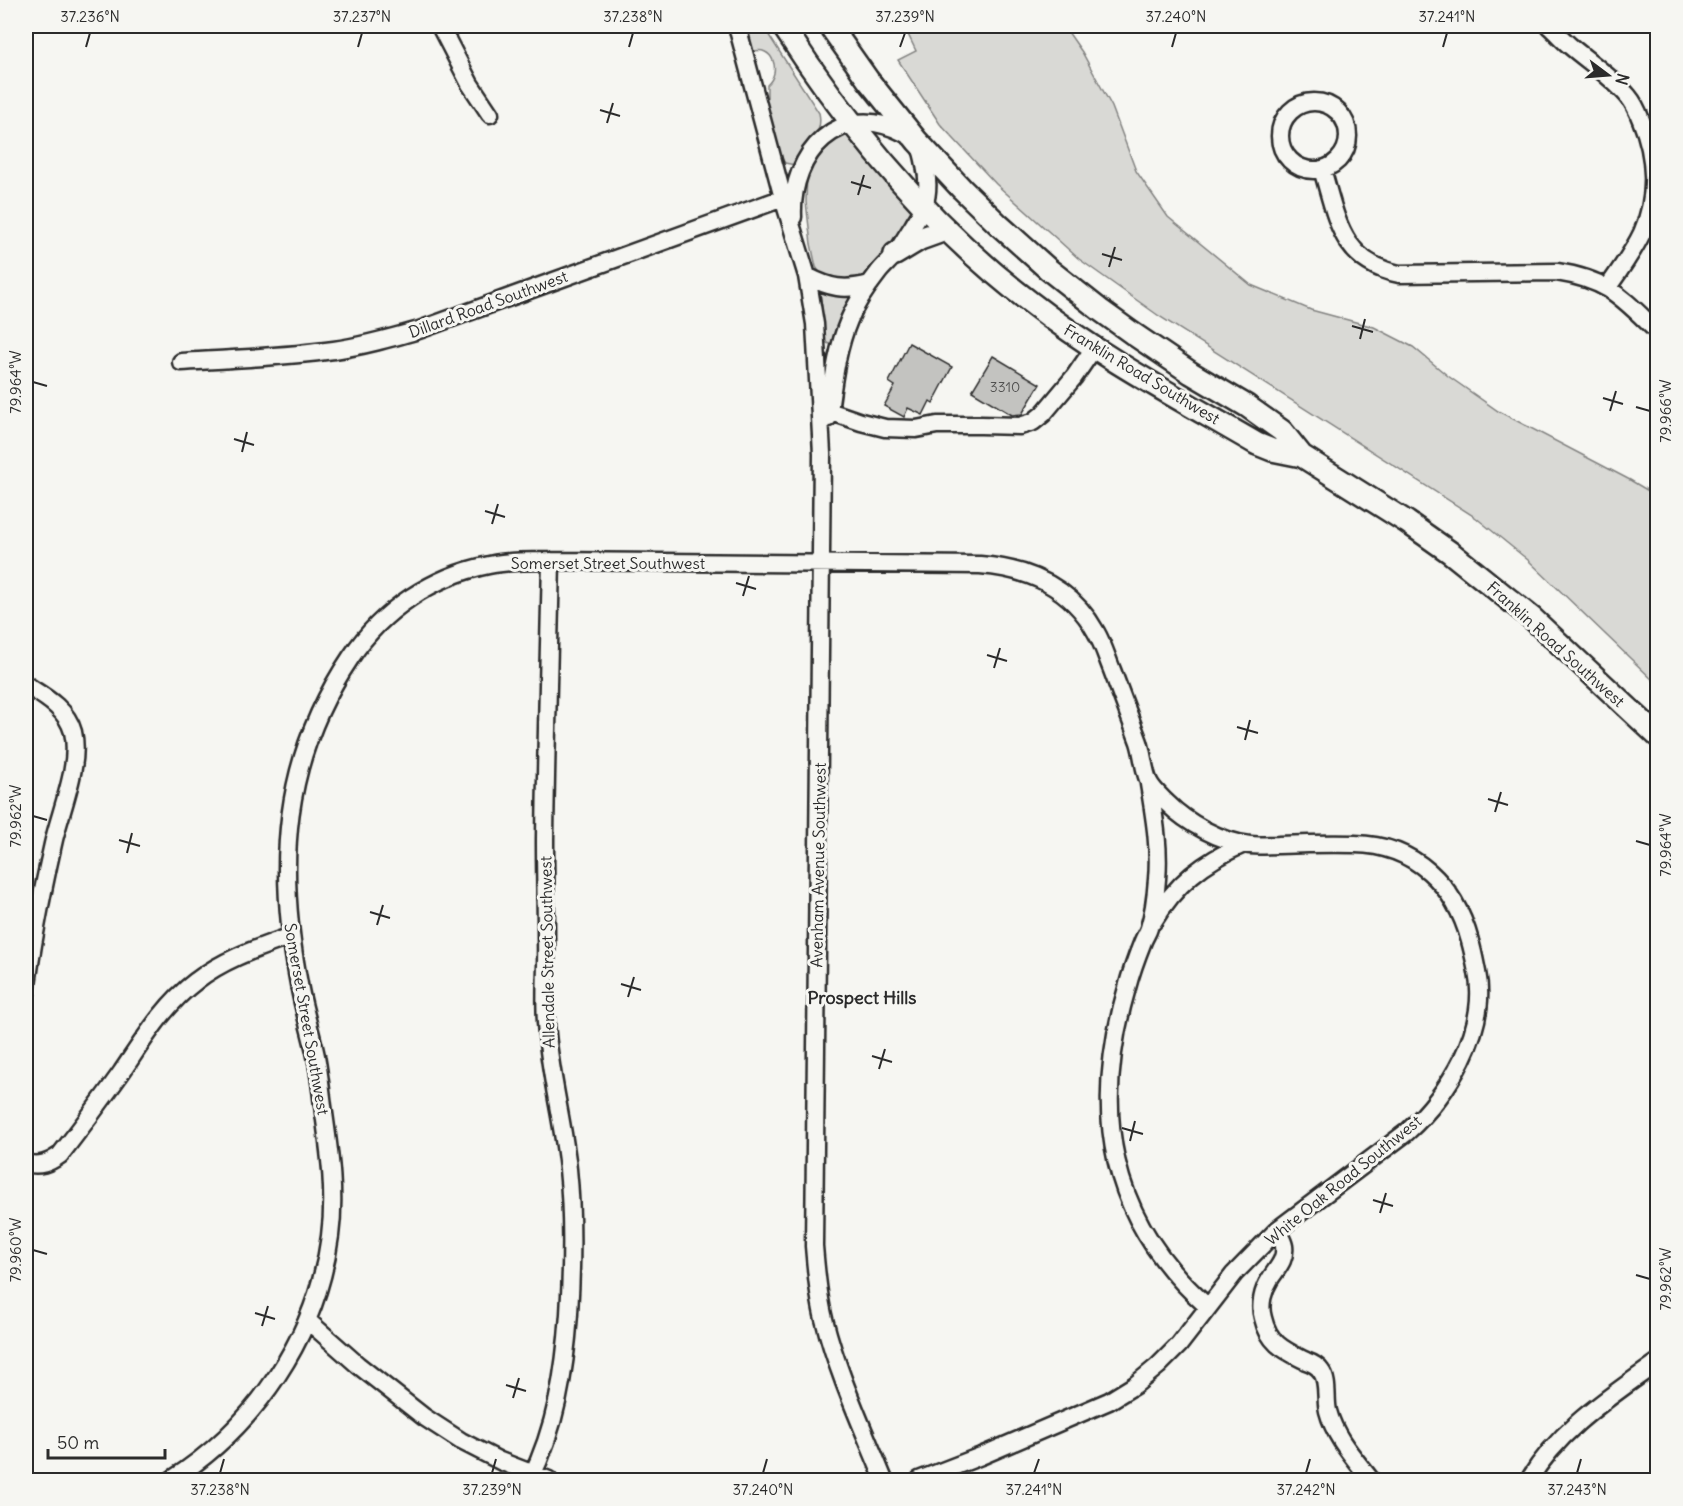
<svg xmlns="http://www.w3.org/2000/svg" width="1683" height="1506" viewBox="0 0 1683 1506" font-family="Delius,sans-serif">
  <rect width="100%" height="100%" fill="#f6f6f2"/>
  <filter id="ink" filterUnits="userSpaceOnUse"><feTurbulence type="fractalNoise" baseFrequency=".0167" numOctaves="2"/><feDisplacementMap in="SourceGraphic" scale="12" xChannelSelector="R" yChannelSelector="G"/><feConvolveMatrix kernelMatrix="1 2 1 2 8 2 1 2 1" color-interpolation-filters="sRGB"/></filter>
  <g filter="url(#ink)">
    <path fill="#d9d9d5" stroke="#828280" stroke-width="1.5" d="M745,26H763L819,113C824,134 806,149 795,165L785,163L780,156L767,106V85C782,72 773,44 752,52Z
      M904,26H1064L1082,52L1112,107L1136,171L1168,217L1251,285L1311,310L1374,327L1413,347L1448,376L1498,411L1630,480L1657,496V684L1528,560L1475,517L1159,316L1079,259L996,184L940,124L898,60L916,51Z
      M845,133L864,157L913,210L911,213V219L863,277L843,284L820,273L816,267L811,244L806,202L807,173L822,148Z
      M820,289L839,297L852,295L842,312L832,342L829,344L825,342V340Z"/>
    <path fill="#c3c3c0" stroke="#2b2b2b" stroke-width="1.5" d="M909,343L952,367L933,403L930,401L923,415L908,408L904,417L884,406L895,386L889,382Z
      M993,356L1040,384L1022,414L1012,415L972,391Z"/>
    <g fill="none" stroke-linecap="round" stroke-linejoin="round">
      <g stroke="#2b2b2b" stroke-width="21">
        <path id="minor" d="M440,26L470,84L490,114
          M737,26L783,198L807,276L815,324L822,454L814,1246C816,1271 818,1295 824,1319C838,1375 863,1428 884,1480
          M1549,26C1556,32 1562,39 1569,45C1589,62 1611,76 1628,96C1634,103 1638,112 1641,120C1656,156 1658,197 1642,233C1633,252 1620,270 1608,287
          M1280 136a34 34 0 1 1 68 0a34 34 0 1 1-68 0Z
          M1322,169C1337,219 1341,262 1399,274L1557,272C1609,280 1622,298 1658,332
          M793,217C790,153 840,99 904,133C920,141 922,148 925,165C928,178 928,194 924,206C922,213 916,220 913,226C907,235 902,244 896,253C891,260 883,266 878,273C867,287 856,303 849,320C836,351 833,384 828,418
          M807,276C830,288 844,291 870,284
          M181,362C232,359 283,357 334,350C363,346 391,338 419,330L783,198
          M829,411L861,422L885,428L916,429L937,425H981L1020,426L1033,422L1043,414L1074,377L1094,348
          M26,685C45,697 67,709 73,732C81,765 60,811 53,844C42,893 32,943 26,993
          M1149,784C1154,815 1160,847 1157,879C1156,893 1153,915 1149,928C1148,932 1145,936 1143,941C1137,956 1131,972 1127,988C1091,1112 1108,1219 1208,1307
          M1153,922C1176,883 1203,862 1244,844
          M26,1163C39,1167 49,1163 60,1155C81,1128 101,1101 121,1073C143,1041 164,1005 196,981C224,959 258,948 291,936
          M1277,1230C1279,1235 1283,1240 1284,1246C1286,1260 1277,1268 1270,1279C1263,1290 1259,1305 1263,1318C1269,1344 1284,1350 1306,1361C1312,1363 1317,1365 1321,1371C1329,1381 1325,1399 1328,1411C1335,1438 1355,1459 1371,1480
          M307,1320L358,1365L424,1417L461,1441L500,1461L549,1480
          M171,1480C256,1426 317,1336 330,1236C336,1192 329,1149 323,1106C321,1089 319,1072 316,1056C311,1032 303,1008 299,984C276,866 282,759 351,657C382,610 433,576 489,565C509,561 530,561 551,561L980,565C1030,569 1071,587 1096,632C1103,644 1107,658 1112,670C1121,694 1130,718 1139,742C1143,754 1144,772 1149,782C1152,789 1161,797 1167,803C1187,823 1221,842 1250,845C1259,846 1269,845 1278,845C1303,844 1329,843 1355,844C1415,845 1455,885 1470,941C1473,951 1475,962 1477,972C1489,1029 1448,1095 1407,1132L1277,1230L1234,1274L1179,1345L1158,1366L1135,1385L1109,1401L981,1456L919,1480
          M530,1480C556,1428 565,1371 569,1314C572,1265 573,1217 568,1169C563,1120 549,1072 546,1022C544,994 547,966 546,938C546,906 545,873 545,840C546,747 549,654 551,561
          M1529,1480C1560,1428 1610,1397 1658,1362"/>
      </g>
      <g stroke="#2b2b2b" stroke-width="26">
        <path id="major" d="M783,26C851,131 930,226 1030,302C1100,357 1180,399 1257,444L1272,450L1302,456
          M830,26L868,80L917,141L962,189L999,225L1048,269L1100,310L1132,333L1191,373L1247,406L1282,431L1302,456L1407,522L1451,553L1532,618L1658,736
          M895,254L920,239L945,230"/>
      </g>
      <use href="#minor" stroke="#f6f6f2" stroke-width="16"/>
      <use href="#major" stroke="#f6f6f2" stroke-width="21"/>
    </g>
  </g>
  <path fill="none" stroke="#2b2b2b" stroke-width="2" d="M86,47L90,33M358,47L362,33M629,47L633,33M900,47L905,33M1172,47L1176,33M1443,47L1447,33M600,110L620,116M607,123L613,103M851,182L871,188M858,195L864,175M1102,254L1122,260M1109,267L1115,247M1352,326L1373,332M1360,339L1365,319M33,382L47,386M1603,398L1623,404M1636,407L1650,411M1610,411L1616,391M234,439L254,445M242,452L247,432M485,511L505,517M492,524L498,504M736,583L756,589M743,596L749,576M987,655L1007,661M994,668L1000,648M1237,727L1258,733M1245,740L1250,720M1488,799L1508,805M1495,812L1501,792M33,816L47,820M119,840L140,846M1636,841L1650,845M127,853L132,833M370,912L390,918M377,925L383,905M621,984L641,990M628,997L634,977M872,1056L892,1062M879,1069L885,1049M1122,1128L1143,1134M1130,1141L1135,1121M1373,1200L1393,1206M1380,1213L1386,1193M33,1250L47,1254M1636,1275L1650,1279M255,1313L275,1319M262,1326L268,1306M506,1385L526,1391M513,1398L519,1378M220,1473L224,1459M492,1473L496,1459M763,1473L767,1459M1034,1473L1039,1459M1306,1473L1310,1459M1577,1473L1581,1459"/>
  <g text-anchor="middle" dominant-baseline="central" stroke-width="6" stroke-linejoin="round" paint-order="stroke">
    <g font-size="14" fill="#515150">
      <text x="1005" y="387">3310</text>
    </g>
    <g font-size="16" fill="#2b2b2b" stroke="#f6f6f2">
      <text transform="translate(488 304) rotate(-20)">Dillard Road Southwest</text>
      <text transform="translate(1142 374) rotate(31)">Franklin Road Southwest</text>
      <text x="608" y="563">Somerset Street Southwest</text>
      <text transform="translate(1556 644) rotate(42)">Franklin Road Southwest</text>
      <text transform="translate(818 865) rotate(-89)">Avenham Avenue Southwest</text>
      <text transform="translate(547 952) rotate(-91)">Allendale Street Southwest</text>
      <text transform="translate(307 1019) rotate(80)">Somerset Street Southwest</text>
      <text transform="translate(1343 1180) rotate(-39)">White Oak Road Southwest</text>
    </g>
    <g font-size="18" font-weight="bold" fill="#2b2b2b" stroke="#f6f6f2">
      <text x="862" y="997">Prospect Hills</text>
    </g>
  </g>
  <rect width="1683" height="1506" fill="none" stroke="#f6f6f2" stroke-width="66"/>
  <g transform="translate(1608 75) rotate(106)" stroke="#f6f6f2" stroke-width="4.5" paint-order="stroke">
  <path d="M0-4.5L10 22L0 15L-10 22Z" fill="#2b2b2b"/>
  <text y="-9" font-size="16" font-weight="bold" text-anchor="middle" fill="#2b2b2b">N</text>
  </g>
  <path d="M48 1449v9h117v-9" fill="none" stroke="#2b2b2b" stroke-width="3"/>
  <text x="57" y="1449" font-size="18" fill="#2b2b2b" stroke="#f6f6f2" stroke-width="4.5" paint-order="stroke">50 m</text>
  <rect x="33" y="33" width="1617" height="1440" fill="none" stroke="#2b2b2b" stroke-width="2"/>
  <g font-size="15" text-anchor="middle" fill="#2b2b2b">
    <text x="90" y="22">37.236°N</text>
    <text x="362" y="22">37.237°N</text>
    <text x="633" y="22">37.238°N</text>
    <text x="905" y="22">37.239°N</text>
    <text x="1176" y="22">37.240°N</text>
    <text x="1447" y="22">37.241°N</text>
    <text transform="translate(16 382) rotate(-90)" y="5">79.964°W</text>
    <text transform="translate(1666 411) rotate(-90)" y="5">79.966°W</text>
    <text transform="translate(16 816) rotate(-90)" y="5">79.962°W</text>
    <text transform="translate(1666 845) rotate(-90)" y="5">79.964°W</text>
    <text transform="translate(16 1250) rotate(-90)" y="5">79.960°W</text>
    <text transform="translate(1666 1279) rotate(-90)" y="5">79.962°W</text>
    <text x="220" y="1495">37.238°N</text>
    <text x="492" y="1495">37.239°N</text>
    <text x="763" y="1495">37.240°N</text>
    <text x="1034" y="1495">37.241°N</text>
    <text x="1306" y="1495">37.242°N</text>
    <text x="1577" y="1495">37.243°N</text>
  </g>
</svg>
